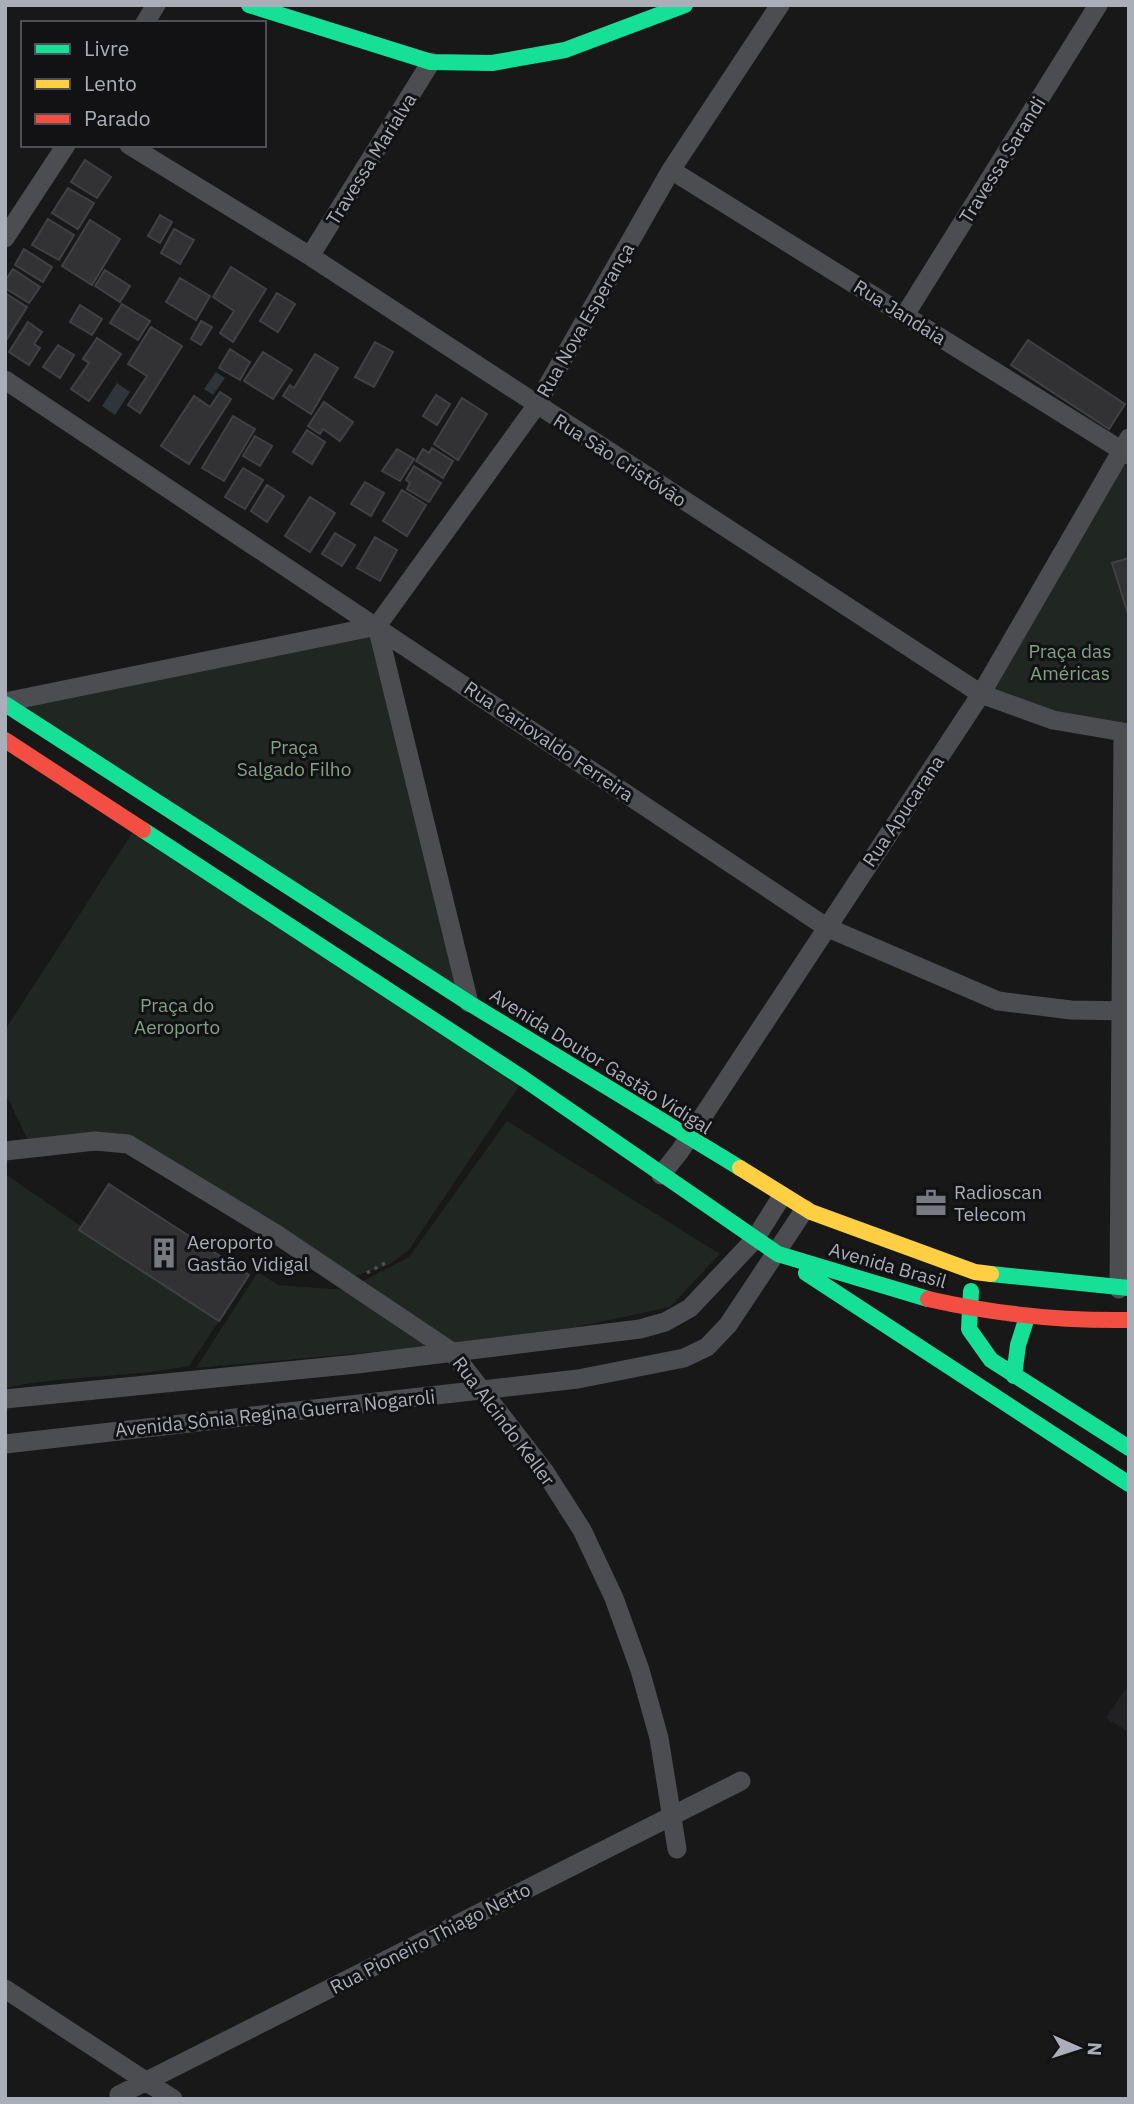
<svg xmlns="http://www.w3.org/2000/svg" width="1134" height="2104" viewBox="0 0 1134 2104" font-family="'IBM Plex Sans',sans-serif">
  <rect width="100%" height="100%" fill="#181818"/>
  <path fill="#222224" d="M1129,1684V1732L1106,1718Z"/>
  <path fill="#202621" d="M1129,455V733L983,694Z
    M377,626L469,1003L5,704Z
    M136,827L524,1079L408,1251L387,1266L345,1279L128,1144L31,1146L5,1093L7,1027Z
    M507,1121L720,1254L670,1307L576,1327L406,1349L196,1368L258,1272L278,1285L346,1290L409,1257Z
    M5,1174L219,1321L189,1366C128,1378 66,1375 5,1388Z"/>
  <path fill="#2e353b" d="M216,372L225,378L213,395L204,389Z
    M117,383L130,392L115,415L102,406Z"/>
  <path fill="#323234" stroke="#404144" stroke-width="2" d="M85,160L111,177L97,198L71,182Z
    M68,188L94,203L78,229L52,213Z
    M160,215L172,222L160,243L148,236Z
    M48,219L74,235L59,260L32,245Z
    M90,220L120,239L92,285L62,266Z
    M174,229L194,240L180,264L161,253Z
    M24,249L52,267L43,282L15,265Z
    M231,267L266,289L233,342L220,333L234,311L213,297Z
    M13,269L40,287L29,303L5,288V281Z
    M105,270L130,286L120,302L95,286Z
    M180,278L210,296L196,320L166,302Z
    M5,293L27,307L5,342Z
    M277,293L295,304L278,332L260,321Z
    M122,304L150,321L138,340L110,323Z
    M80,305L102,319L92,335L70,322Z
    M201,321L212,327L201,345L191,339Z
    M28,322L42,332L34,344L40,348L29,365L9,352Z
    M151,327L182,346L140,413L128,405L147,376L128,364Z
    M97,338L121,354L89,401L71,389L89,363L83,359Z
    M1028,340L1125,404L1109,429L1011,365Z
    M375,342L393,352L374,387L355,377Z
    M58,345L74,355L60,378L43,367Z
    M230,349L250,362L240,380L219,368Z
    M263,352L292,370L273,399L244,381Z
    M315,354L338,368L311,414L283,396L290,385L294,388Z
    M220,392L231,399L189,464L161,446L194,396L210,407Z
    M436,395L450,404L437,425L423,416Z
    M462,398L487,414L458,460L434,444Z
    M324,402L353,422L340,441L323,429L320,434L308,426Z
    M233,416L255,429L224,481L202,468Z
    M307,430L325,442L312,464L293,452Z
    M255,436L272,446L260,466L243,456Z
    M432,448L453,461L443,478L416,461L423,449L429,453Z
    M397,449L414,459L400,481L382,471Z
    M414,466L441,483L429,502L407,489L410,483L406,480Z
    M243,468L263,480L245,509L225,497Z
    M365,482L384,493L371,516L351,504Z
    M267,485L284,496L267,522L251,511Z
    M402,490L426,505L407,536L383,521Z
    M310,497L335,513L310,552L285,536Z
    M335,533L355,545L342,566L322,554Z
    M375,537L397,550L380,581L357,568Z
    M1129,558V617L1112,563Z
    M109,1184L249,1275L219,1321L79,1230Z"/>
  <g fill="none" stroke-linecap="round" stroke-linejoin="round">
    <path stroke="#4e4f52" stroke-width="3.5" stroke-dasharray="3.5 5" stroke-linecap="butt" d="M367,1273L385,1263"/>
    <path stroke="#4c4d51" stroke-width="19" d="M145,23L156,5
      M129,145L310,256L981,694L1053,720L1129,733
      M671,170L1129,455
      M5,238L66,145
      M310,256L431,62
      M905,315L1098,5
      M5,380L826,927L998,1001L1071,1010L1129,1011
      M377,626L536,406L671,170L780,5
      M377,626L469,1003
      M5,702L377,626
      M5,1151L95,1141L128,1144L273,1232L452,1352L545,1472L582,1530L614,1598L640,1670L659,1738L677,1849
      M661,1175L680,1151L981,694L1129,438
      M1119,1289L1123,734
      M5,1399L357,1364L640,1329L665,1322L690,1308L755,1239L782,1196
      M5,1444L578,1379L684,1358L707,1347L728,1325L805,1209
      M5,1989L173,2099
      M119,2095L741,1781"/>
    <path stroke="#16e098" stroke-width="16" d="M249,5L431,62L492,63L565,50L685,5
      M5,704L469,1003L740,1168
      M143,830L524,1079L778,1254L928,1299
      M806,1273L1129,1484
      M991,1274L1129,1288
      M971,1291L969,1329L991,1360L1129,1448
      M1014,1376L1018,1345L1027,1317"/>
    <path stroke="#ffcf43" stroke-width="16" d="M740,1168L811,1212L975,1272L991,1274"/>
    <path stroke="#f24e42" stroke-width="16" d="M5,740L143,830
      M928,1299C994,1314 1061,1321 1129,1320"/>
  </g>
  <defs>
    <g id="office-bare" transform="scale(2.415)"><path d="M-6-3h4V-5.5h4V-3h4V5H-6ZM-1-4.5V-3h2v-1.5ZM-6 0V1H6V0Z" fill="#777a80" stroke="#121214" stroke-width="2.5" paint-order="stroke"/></g>
    <g id="building-bare" transform="scale(2.415)"><path d="M-4-6H4V6H1V3H-1V6H-4ZM-2.5-4.3h1.7v1.8h-1.7ZM.8-4.3h1.7v1.8H.8ZM-2.5-1h1.7V.8h-1.7ZM.8-1h1.7V.8H.8Z" fill="#777a80" stroke="#121214" stroke-width="2.5" paint-order="stroke"/></g>
  </defs>
  <g fill-rule="evenodd">
    <use href="#office-bare" x="931" y="1203"/>
    <use href="#building-bare" x="164" y="1253"/>
  </g>
  <g text-anchor="middle" dominant-baseline="central" stroke-width="6" stroke-linejoin="round" paint-order="stroke">
    <g font-size="19" fill="#aaaeb8" stroke="#121214">
      <text transform="translate(371 159) rotate(-58)">Travessa Marialva</text>
      <text transform="translate(1002 160) rotate(-58)">Travessa Sarandi</text>
      <text transform="translate(900 312) rotate(32)">Rua Jandaia</text>
      <text transform="translate(585 320) rotate(-60)">Rua Nova Esperança</text>
      <text transform="translate(620 460) rotate(33)">Rua São Cristóvão</text>
      <text transform="translate(549 741) rotate(34)">Rua Cariovaldo Ferreira</text>
      <text transform="translate(903 811) rotate(-56)">Rua Apucarana</text>
      <text transform="translate(601 1061) rotate(32)">Avenida Doutor Gastão Vidigal</text>
      <text transform="translate(888 1265) rotate(16)">Avenida Brasil</text>
      <text transform="translate(275 1413) rotate(-6)">Avenida Sônia Regina Guerra Nogaroli</text>
      <text transform="translate(504 1421) rotate(53)">Rua Alcindo Keller</text>
      <text transform="translate(430 1938) rotate(-27)">Rua Pioneiro Thiago Netto</text>
    </g>
    <g font-size="19" fill="#83a185" stroke="#121214">
      <text x="1070" y="651">Praça das<tspan x="1070" dy="22">Américas</tspan></text>
      <text x="294" y="747">Praça<tspan x="294" dy="22">Salgado Filho</tspan></text>
      <text x="177" y="1005">Praça do<tspan x="177" dy="22">Aeroporto</tspan></text>
    </g>
    <g font-size="19" fill="#aaaeb8" stroke="#121214" text-anchor="start">
      <text x="954" y="1192">Radioscan<tspan x="954" dy="22">Telecom</tspan></text>
      <text x="187" y="1242">Aeroporto<tspan x="187" dy="22">Gastão Vidigal</tspan></text>
    </g>
  </g>
  <rect width="1134" height="2104" fill="none" stroke="#aaaeb8" stroke-width="14"/>
  <rect x="21" y="21" width="245" height="126" fill="#121214" stroke="#4f5056" stroke-width="2"/>
  <rect x="35" y="44" width="35" height="10" fill="#16e098" stroke="#4f5056" stroke-width="2"/>
  <text x="84" y="56" font-size="21" fill="#aaaeb8">Livre</text>
  <rect x="35" y="79" width="35" height="10" fill="#ffcf43" stroke="#4f5056" stroke-width="2"/>
  <text x="84" y="91" font-size="21" fill="#aaaeb8">Lento</text>
  <rect x="35" y="114" width="35" height="10" fill="#f24e42" stroke="#4f5056" stroke-width="2"/>
  <text x="84" y="126" font-size="21" fill="#aaaeb8">Parado</text>
  <g transform="translate(1078 2048) rotate(93)" stroke="#121214" stroke-width="5" paint-order="stroke">
  <path d="M0-5L12 26L0 18L-12 26Z" fill="#aaaeb8"/>
  <text y="-10" font-size="19" font-weight="bold" text-anchor="middle" fill="#aaaeb8">N</text>
  </g>
</svg>
